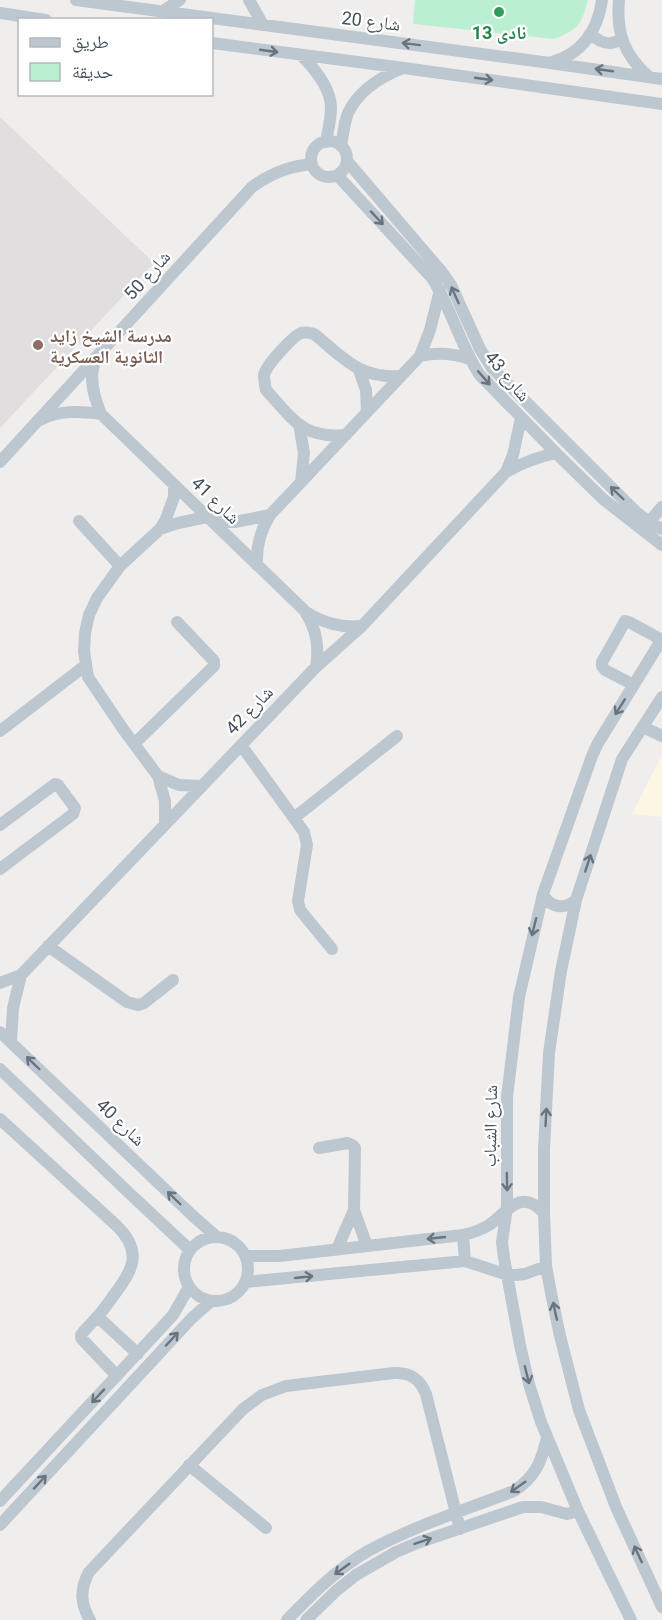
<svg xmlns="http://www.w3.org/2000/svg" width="662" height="1620" viewBox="0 0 662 1620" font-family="Roboto,'Noto Naskh Arabic',sans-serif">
  <rect width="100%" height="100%" fill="#f0eded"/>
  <path fill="#fcf6e5" d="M662,755V817L632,814Z"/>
  <path fill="#e1dedf" d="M0,117L154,263L0,428Z"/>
  <path fill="#baefd1" d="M415,0H588C581,25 579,29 554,39L413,24Z"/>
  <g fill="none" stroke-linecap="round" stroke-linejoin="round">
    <path stroke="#bdc7d0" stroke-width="12" d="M76,0L550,63L662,79
      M249,0L263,25
      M619,0C616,33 624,55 649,77
      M163,11L180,0
      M0,13L46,20
      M591,34C601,44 610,46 622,39
      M212,43L404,68L662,104
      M301,55C315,69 331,88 331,108C331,119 328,131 326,142
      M552,62C582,54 598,30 602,0
      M311 159a18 18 0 1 1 36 0a18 18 0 1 1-36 0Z
      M341,146C343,136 344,123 348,113C359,90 380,77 403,68
      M347,161L441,271L451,285L480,349L492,368L636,512L649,522L662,529
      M337,175L432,278C451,308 460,344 479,374L556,453L603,499L662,545
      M420,356C438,352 453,353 470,359
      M97,358C87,375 94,397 101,414L306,612C324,623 340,628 362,626
      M359,370L366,390L367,412
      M40,420C59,410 80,411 101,414
      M299,424L304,453L301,482
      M346,435C302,439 293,419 266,390C265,385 264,380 264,375C266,365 291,339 299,334C304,331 309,333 314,334C344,358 359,379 401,376
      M0,462L252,187C271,173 289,166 312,164
      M506,472L513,455L521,418
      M79,521L120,566
      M212,521L235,522L270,515
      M649,522L662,507
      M160,529L178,523L207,517
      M257,565C256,546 260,531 270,515L420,356L430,330L440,290
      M306,613C317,631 319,647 316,667
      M634,685L605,670L602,666V662L623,625L625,621L629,622L662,640
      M662,697L622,759L576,900L561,971L549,1053L544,1149V1213L546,1266L552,1298L560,1336L579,1410L616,1507L662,1607
      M643,727L662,736
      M0,731L86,665
      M134,744L214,666V661L177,622
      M241,745L304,832L307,845L298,901L300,910L332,949
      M158,776L179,785L202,786
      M294,818L397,736
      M165,824V801L158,776L123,729L88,677L84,651L85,633L89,615L97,598L120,566L160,529L166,519L174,497V485
      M0,825L55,784L58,785L75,808L73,814L0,869
      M543,894C550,908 564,910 576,900
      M48,946L127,1002L138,1005L144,1003L173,980
      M0,983L21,975L316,667L362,626L506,472C522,463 537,457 556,453
      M0,1032L193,1216L217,1237
      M11,1042L13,1008L21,975
      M0,1069L126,1190L190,1250
      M0,1119L117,1226C143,1252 133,1270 114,1295C108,1303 103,1311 96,1318C91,1324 85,1329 81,1335V1338L117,1376
      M319,1148L348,1143L352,1145L355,1148L354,1210L337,1249
      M354,1210L367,1246
      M463,1235L465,1261
      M184 1269a32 32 0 1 1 64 0a32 32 0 1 1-64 0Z
      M245,1256H280L463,1235C472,1233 481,1230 489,1225C508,1212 520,1187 544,1213
      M245,1282L465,1261L508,1275H516L525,1274L546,1266
      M98,1317L138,1354
      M189,1465L266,1528
      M0,1501L162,1327L173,1315L189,1287
      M0,1525L191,1319L211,1301
      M90,1620C80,1603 80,1589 89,1572L243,1409L262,1395L286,1386L394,1373C410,1372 420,1379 426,1394L460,1529
      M287,1620C312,1594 337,1569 368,1551C414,1526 465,1510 514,1491C535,1477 541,1463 547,1438
      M306,1620L337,1590L356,1575L396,1552L417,1543L523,1507H541L567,1514L578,1511
      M631,1620L578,1511L541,1422L529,1384L520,1345L504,1258L502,1242L507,1208V1097L519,997L543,894L592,756L598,743L662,639"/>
  </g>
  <defs><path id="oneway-shaft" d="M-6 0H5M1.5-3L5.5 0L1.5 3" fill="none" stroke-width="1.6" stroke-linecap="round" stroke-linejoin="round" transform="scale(1.5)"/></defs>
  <g stroke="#69747e">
    <use href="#oneway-shaft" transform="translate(411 44) rotate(-173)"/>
    <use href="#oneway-shaft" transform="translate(269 51) rotate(8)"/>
    <use href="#oneway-shaft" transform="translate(604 70) rotate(-172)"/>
    <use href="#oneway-shaft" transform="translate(484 79) rotate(8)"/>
    <use href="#oneway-shaft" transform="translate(377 218) rotate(47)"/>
    <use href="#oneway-shaft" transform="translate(455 295) rotate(-114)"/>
    <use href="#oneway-shaft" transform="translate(484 378) rotate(49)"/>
    <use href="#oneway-shaft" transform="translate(617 493) rotate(-136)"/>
    <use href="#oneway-shaft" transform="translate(620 707) rotate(122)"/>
    <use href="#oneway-shaft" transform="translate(588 863) rotate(-72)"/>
    <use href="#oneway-shaft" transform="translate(534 927) rotate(104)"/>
    <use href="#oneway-shaft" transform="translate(33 1063) rotate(-136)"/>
    <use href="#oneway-shaft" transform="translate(546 1117) rotate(-87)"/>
    <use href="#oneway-shaft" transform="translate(507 1182) rotate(89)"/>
    <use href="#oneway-shaft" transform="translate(174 1198) rotate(-136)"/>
    <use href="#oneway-shaft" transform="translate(436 1238) rotate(174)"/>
    <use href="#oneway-shaft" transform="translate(304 1277) rotate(-6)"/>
    <use href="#oneway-shaft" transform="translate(555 1311) rotate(-102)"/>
    <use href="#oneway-shaft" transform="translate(172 1339) rotate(-47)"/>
    <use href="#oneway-shaft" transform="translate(527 1375) rotate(76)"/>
    <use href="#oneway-shaft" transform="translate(98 1396) rotate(133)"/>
    <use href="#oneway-shaft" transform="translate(40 1482) rotate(-47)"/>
    <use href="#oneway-shaft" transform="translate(518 1487) rotate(145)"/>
    <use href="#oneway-shaft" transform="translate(423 1541) rotate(-19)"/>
    <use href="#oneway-shaft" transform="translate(638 1554) rotate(-115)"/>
    <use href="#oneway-shaft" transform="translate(342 1569) rotate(144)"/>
  </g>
  <circle fill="#2e9e5b" stroke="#fff" stroke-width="2" cx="499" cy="12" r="6"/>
  <circle fill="#8d6e63" stroke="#fff" stroke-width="2" cx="38" cy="345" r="6"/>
  <g text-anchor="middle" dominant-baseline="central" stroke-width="4.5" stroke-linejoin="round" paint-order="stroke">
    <g font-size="18" fill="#45505b" stroke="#fff">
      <text transform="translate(371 21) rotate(7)">شارع 20</text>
      <text transform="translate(147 275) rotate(-48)">شارع 50</text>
      <text transform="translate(508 376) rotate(50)">شارع 43</text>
      <text transform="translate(216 500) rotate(44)">شارع 41</text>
      <text transform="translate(249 710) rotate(-46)">شارع 42</text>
      <text transform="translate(121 1122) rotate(44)">شارع 40</text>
      <text transform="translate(490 1126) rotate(-89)">شارع الشباب</text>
    </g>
    <g font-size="18" font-weight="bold" fill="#27864d" stroke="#fff">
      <text x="499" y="32">نادى 13</text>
    </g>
    <g font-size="18" font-weight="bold" fill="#785e54" stroke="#fff" text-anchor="start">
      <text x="50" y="335">مدرسة الشيخ زايد<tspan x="50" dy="21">الثانوية العسكرية</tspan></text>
    </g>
  </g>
  <rect x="18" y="18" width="195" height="78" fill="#ffffff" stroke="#b5b9bd" stroke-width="1.5"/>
  <rect x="30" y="38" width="30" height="9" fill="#bdc7d0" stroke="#b5b9bd" stroke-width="1.5"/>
  <text x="72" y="48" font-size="18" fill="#45505b">طريق</text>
  <rect x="30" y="63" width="30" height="18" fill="#baefd1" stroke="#b5b9bd" stroke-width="1.5"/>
  <text x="72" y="78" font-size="18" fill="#45505b">حديقة</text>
</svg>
